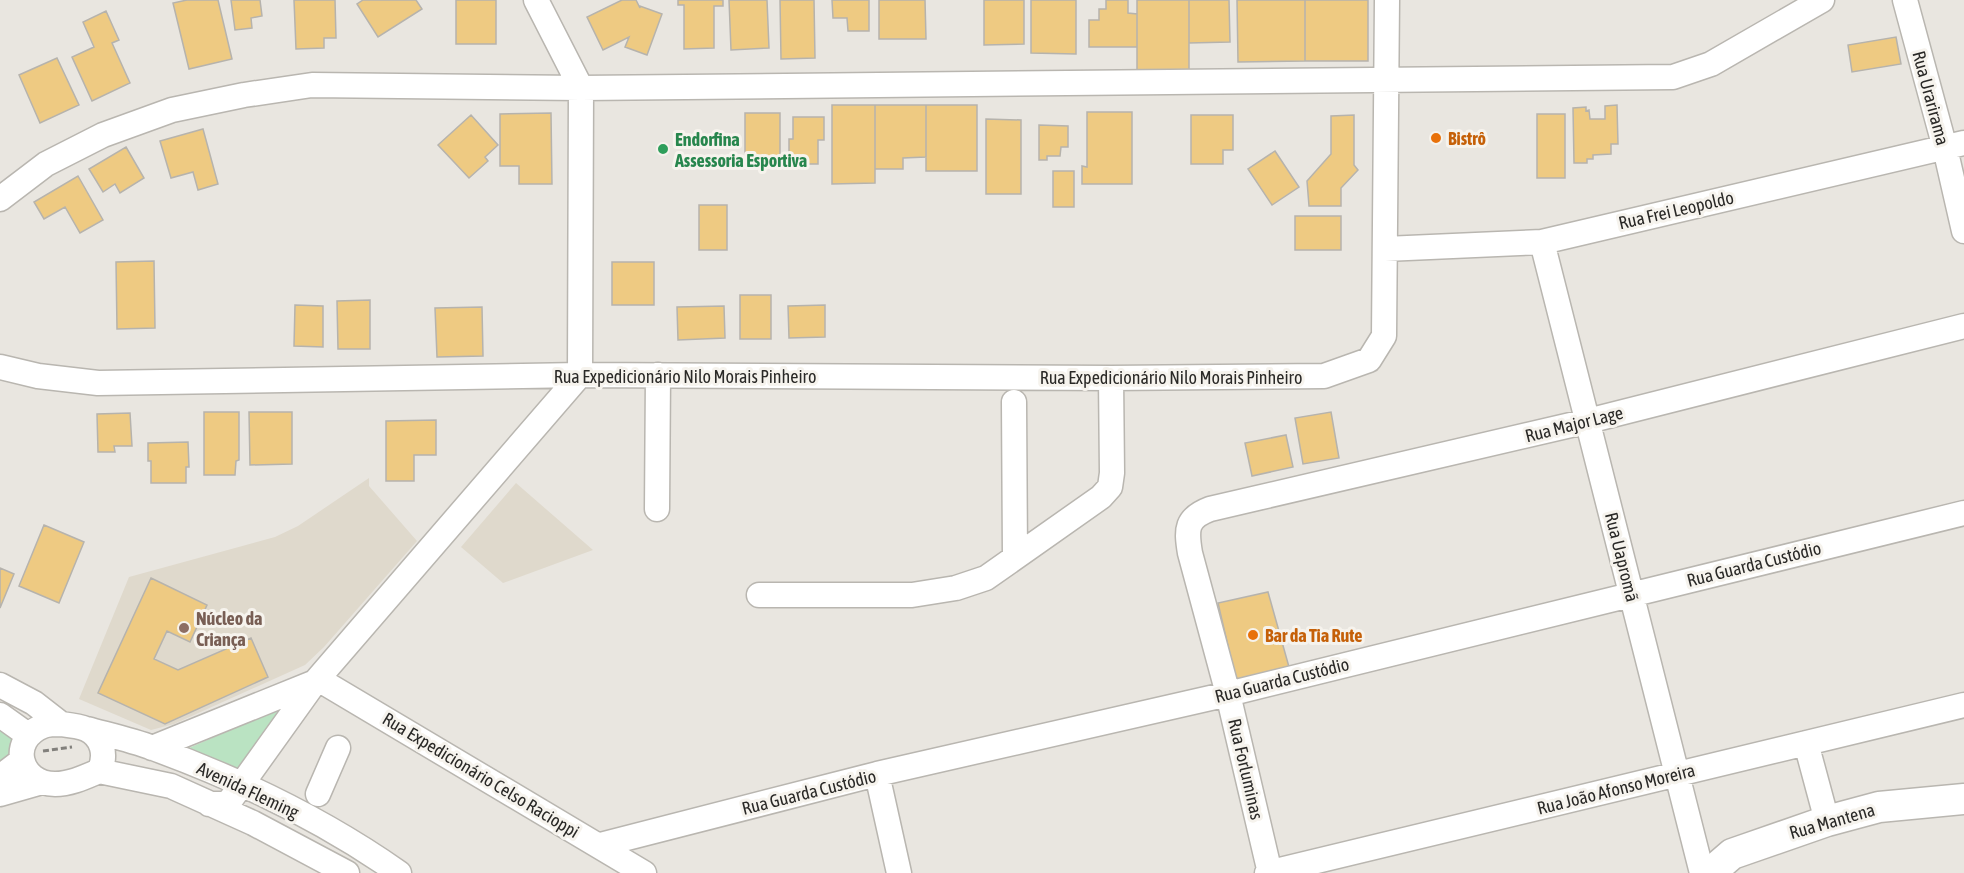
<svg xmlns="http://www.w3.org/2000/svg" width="1964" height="873" viewBox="0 0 1964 873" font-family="'Asap Condensed',sans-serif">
  <rect width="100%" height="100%" fill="#e9e6e0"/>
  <path fill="#dfd9cc" d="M369,478V486L417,541L324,647L305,665L174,724L151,730L79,699L129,577L275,537L298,526Z
    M516,483L593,550L503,583L461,547Z"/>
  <path fill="#bae3c2" d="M282,707L235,776L180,752Z
    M0,720L23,730L0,773Z"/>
  <path fill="#eeca82" stroke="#b6b3ad" stroke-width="1.5" d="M187,0H218L232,59L189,69L173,3Z
    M231,0H260L262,16L251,18L252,28L235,30Z
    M294,0H335L336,38H324V48L296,49Z
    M363,0H416L422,9L378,37L357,4Z
    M456,0H496V44H456Z
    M622,0H636L640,8V6L662,14L647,55L625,47L629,37L603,50L587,17Z
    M678,0H723V6H714V48L684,49V5H678Z
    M729,0H767L769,48L731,50Z
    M780,0H814L815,58L781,59Z
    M832,0H869V31H848L847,18H833Z
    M879,0H925L926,39H879Z
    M984,0H1024V44L984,45Z
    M1031,0H1076V54L1031,53Z
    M1106,0H1128V13L1137,14V47H1089V20H1099V9H1106Z
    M1137,0H1189V70H1137Z
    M1189,0H1229L1230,42L1189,43Z
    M1237,0H1305V61L1238,62Z
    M1305,0H1368V61H1305Z
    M106,11L119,40L112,43L130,83L92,101L72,57L94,47L83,22Z
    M1896,37L1901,64L1852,72L1848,45Z
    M57,58L79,105L40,123L19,75Z
    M832,105H875V183L832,184Z
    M875,105H926V157L903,158V169H875Z
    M926,105H977V171H926Z
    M1617,105L1618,144H1611V154L1593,155V159H1587V163H1574L1573,108L1586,107V111L1589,110L1590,119H1605V106Z
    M1087,112H1132V184H1082V166L1087,167Z
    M551,113L552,184H519V166H500V114Z
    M745,113H780V167H745Z
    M1537,114H1565V178H1537Z
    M471,115L498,145L485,157L488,161L469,178L438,145Z
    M1191,115H1233V150H1223V164H1191Z
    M1354,115V165L1358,170L1341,188V206H1309L1307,181L1331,154V116Z
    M793,117H824V140H818V164H789V139H793Z
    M986,119L1021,120V194H986Z
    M1039,125L1068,126V147H1061L1060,156H1047V160H1039Z
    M203,129L218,184L198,190L193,172L171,178L160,141Z
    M126,147L144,178L120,193L115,184L103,192L89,169Z
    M1275,151L1299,187L1272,205L1248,169Z
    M1053,171H1074V207H1053Z
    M78,176L103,220L80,233L65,207L44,219L34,202Z
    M699,205H727V250H699Z
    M1295,216H1341V250H1295Z
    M154,261L155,328L117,329L116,262Z
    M612,262H654V305H612Z
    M740,295H771V339H740Z
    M370,300V349H338L337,301Z
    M295,305L323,306V347L294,346Z
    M825,305V337L789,338L788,306Z
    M724,306L725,338L678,340L677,307Z
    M482,307L483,356L437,357L435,308Z
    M204,412H239V460L236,461L235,475H204Z
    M249,412H292V464L250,465Z
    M1331,412L1339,458L1303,464L1295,418Z
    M130,413L132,446H114L115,452H98L97,414Z
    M436,420V455H414V481H386V421Z
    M1286,435L1293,467L1252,476L1245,443Z
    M188,442L189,467H186V483H151V461H148V443Z
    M44,525L84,542L59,603L19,586Z
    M0,568L14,574L0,608Z
    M151,578L207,605L190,642L167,631L154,659L178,670L251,638L268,677L165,724L98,693Z
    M1268,592L1289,667L1236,681L1218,603Z"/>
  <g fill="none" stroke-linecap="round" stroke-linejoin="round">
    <g stroke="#b9b6b0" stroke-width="27">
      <path id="minor" d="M1905,0L1945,148L1964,231
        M0,199L46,164L103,135L172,110L244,95L312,85L581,88L1673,77L1711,64L1822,0
        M1542,242L1702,873
        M1385,249L1542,242L1964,143
        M0,367L38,376L98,383L580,375L1111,378L1324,376L1369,360L1384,336L1387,0
        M1014,402L1015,557
        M657,509L658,375
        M759,595H912L956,588L986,578L1101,497L1110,487L1112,473L1111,378
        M318,679L644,873
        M0,685L34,703L61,724
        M0,715L28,735
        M61,724C69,725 79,726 86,729C103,737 107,756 99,771C85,777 70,784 55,784C19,784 8,740 43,726C48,724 55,724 61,724Z
        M87,729C109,735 132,740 153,748C238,779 325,821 399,873
        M1806,743L1827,821
        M152,748L315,682
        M99,771L171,786L253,823L347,873
        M877,774L899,873
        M0,777L21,761
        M0,794L42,782
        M318,794L338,748
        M209,804H222L229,802L315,682L580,375L581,88L536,0
        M600,845L877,774L1228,694L1964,513
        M1267,873L1964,705
        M1270,873L1228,694L1190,553C1186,529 1186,518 1210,509L1588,421L1964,326"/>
    </g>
    <g stroke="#b9b6b0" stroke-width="33">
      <path id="major" d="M1710,873L1732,854L1827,821L1879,807L1964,799"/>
    </g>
    <path stroke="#82807c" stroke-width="3" stroke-dasharray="6 3" stroke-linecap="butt" d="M43,751L72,747"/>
    <use href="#minor" stroke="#fff" stroke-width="24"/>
    <use href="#major" stroke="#fff" stroke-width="30"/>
  </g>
  <g fill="#e8710a" stroke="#f6f3ed" stroke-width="2">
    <circle cx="1436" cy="138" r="6"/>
    <circle cx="1253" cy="635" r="6"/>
  </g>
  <circle fill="#2e9e5b" stroke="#f6f3ed" stroke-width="2" cx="663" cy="149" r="6"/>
  <circle fill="#8d6e63" stroke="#f6f3ed" stroke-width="2" cx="184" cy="628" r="6"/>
  <g text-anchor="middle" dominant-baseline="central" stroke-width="6" stroke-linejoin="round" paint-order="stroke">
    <g font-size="18" fill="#2a2927" stroke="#f6f3ed">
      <text transform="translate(1931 98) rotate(75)">Rua Urarirama</text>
      <text transform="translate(1676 210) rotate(-13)">Rua Frei Leopoldo</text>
      <text x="685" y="376">Rua Expedicionário Nilo Morais Pinheiro</text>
      <text x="1171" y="377">Rua Expedicionário Nilo Morais Pinheiro</text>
      <text transform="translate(1574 424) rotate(-14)">Rua Major Lage</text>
      <text transform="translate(1622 557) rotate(76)">Rua Uapromã</text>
      <text transform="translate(1754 564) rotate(-14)">Rua Guarda Custódio</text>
      <text transform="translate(1282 680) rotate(-14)">Rua Guarda Custódio</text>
      <text transform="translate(1246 769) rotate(77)">Rua Forluminas</text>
      <text transform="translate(481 775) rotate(31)">Rua Expedicionário Celso Racioppi</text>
      <text transform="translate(1616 789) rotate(-14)">Rua João Afonso Moreira</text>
      <text transform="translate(248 790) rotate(25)">Avenida Fleming</text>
      <text transform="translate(809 792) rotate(-14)">Rua Guarda Custódio</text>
      <text transform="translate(1832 821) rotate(-16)">Rua Mantena</text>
    </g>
    <g font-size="18" font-weight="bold" fill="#c56008" stroke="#f6f3ed" text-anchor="start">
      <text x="1448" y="138">Bistrô</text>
      <text x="1265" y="635">Bar da Tia Rute</text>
    </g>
    <g font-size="18" font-weight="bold" fill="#27864d" stroke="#f6f3ed" text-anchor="start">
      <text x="675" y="139">Endorfina<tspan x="675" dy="21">Assessoria Esportiva</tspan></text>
    </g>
    <g font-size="18" font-weight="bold" fill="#785e54" stroke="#f6f3ed" text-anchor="start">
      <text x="196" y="618">Núcleo da<tspan x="196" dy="21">Criança</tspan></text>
    </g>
  </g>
</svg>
